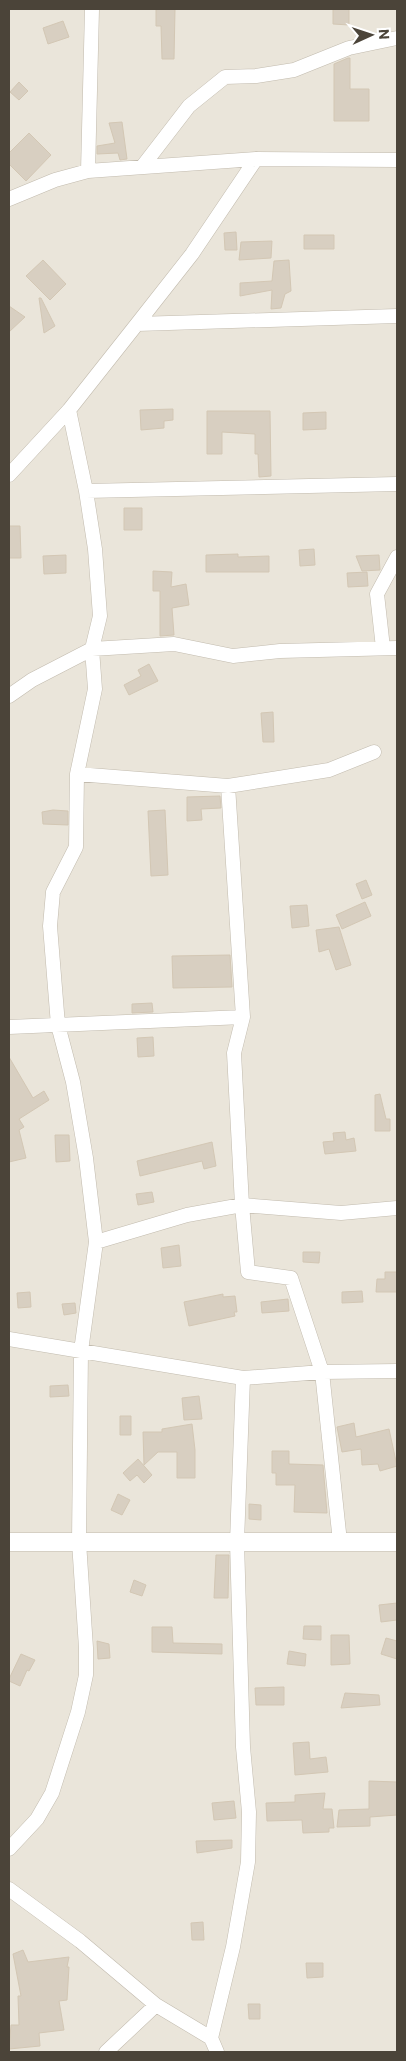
<svg xmlns="http://www.w3.org/2000/svg" width="406" height="2061" viewBox="0 0 406 2061" font-family="Commissioner,sans-serif">
  <rect width="100%" height="100%" fill="#f6f3ec"/>
  <path fill="#eae5da" d="M9,9H397V2052H9Z"/>
  <path fill="#d8cfc1" stroke="#d3c7b4" d="M156,9H175L174,59H162L161,26H156Z
    M333,9H349V25L333,24Z
    M63,21L69,37L48,44L43,28Z
    M348,58H350V89H369V121H334V64Z
    M19,82L28,91L19,100L10,92Z
    M122,122L127,159L120,160L118,153L97,154V146L115,143L109,123Z
    M29,133L51,155L26,181L9,164V153Z
    M236,232L237,250H225L224,233Z
    M304,235H334V249H304Z
    M272,241L271,258L239,260L241,242Z
    M43,260L66,284L50,300L26,276Z
    M289,260L291,291L285,294L281,308L271,309L272,290L240,296V283L272,281L274,261Z
    M39,298H41L55,326L44,333Z
    M9,306L25,317L9,332Z
    M173,409V420L164,421V428L141,430L140,410Z
    M207,411H270L271,476L259,477L258,454H255V434L222,432V454H207Z
    M326,412V429L303,430V413Z
    M124,508H142V530H124Z
    M9,526H20L21,558H9Z
    M314,549L315,565L300,566L299,550Z
    M238,554V557L269,556V572H206V555Z
    M66,555V573L44,574L43,556Z
    M379,555L380,570L362,571L356,556Z
    M153,571L172,572L171,587L186,584L189,605L172,608L174,635L160,636V591H153Z
    M367,572L368,586L348,587L347,573Z
    M149,664L158,681L129,695L124,685L141,676L138,670Z
    M273,712L274,742H263L261,713Z
    M220,796L221,808L201,809L202,820L187,821V797Z
    M53,810L68,811V825L43,824L42,812Z
    M165,810L168,875L151,876L148,811Z
    M366,880L372,895L362,899L356,884Z
    M365,902L371,916L342,929L336,915Z
    M307,905L309,926L292,928L290,906Z
    M339,927L351,965L336,970L329,949L319,952L316,930Z
    M230,955L232,987L173,988L172,956Z
    M152,1003L153,1012L132,1013V1004Z
    M153,1037L154,1056L138,1057L137,1038Z
    M9,1057L33,1098L44,1091L49,1100L19,1119L24,1127L19,1130L26,1158L9,1162Z
    M380,1094L386,1119H390V1131H375V1095Z
    M345,1132L346,1140L354,1138L356,1151L325,1154L323,1142L334,1141L333,1133Z
    M55,1135H69L70,1161L56,1162Z
    M212,1142L216,1166L204,1169L202,1161L140,1176L137,1161Z
    M152,1192L154,1202L138,1205L136,1194Z
    M179,1245L181,1266L163,1268L161,1248Z
    M303,1252H320L319,1263L303,1262Z
    M385,1272H397V1292H376L377,1279H385Z
    M362,1291L363,1302L342,1303V1292Z
    M30,1292L31,1307L18,1308L17,1293Z
    M223,1294V1297L235,1296L237,1312H234L235,1316L189,1326L184,1302Z
    M288,1299L289,1311L262,1313L261,1302Z
    M75,1303L76,1313L64,1315L62,1304Z
    M68,1385L69,1396L50,1397V1386Z
    M199,1396L202,1419L184,1420L182,1398Z
    M120,1416H131V1435H120Z
    M354,1423L356,1437L389,1429L397,1466L380,1471L378,1464L362,1465L361,1449L342,1452L337,1427Z
    M192,1424L195,1450V1478H177V1452H158L144,1465L143,1432H162V1429Z
    M272,1451H289V1464L323,1465L327,1513L294,1512L295,1485H276V1473H272Z
    M138,1459L152,1475L144,1483L137,1475L130,1481L123,1473Z
    M118,1494L130,1500L122,1515L111,1510Z
    M249,1504L261,1505V1520L249,1519Z
    M216,1555H229L228,1598H214Z
    M134,1580L146,1585L142,1596L130,1592Z
    M397,1603V1620L381,1622L379,1605Z
    M304,1626H321V1640L303,1639Z
    M152,1627H172L173,1643L222,1644V1654L152,1652Z
    M331,1635H349L350,1664L331,1665Z
    M386,1638L397,1641V1659L381,1654Z
    M97,1641L109,1644L110,1658L98,1659Z
    M289,1651L306,1654L305,1666L287,1664Z
    M21,1654L35,1660L29,1671L27,1670L20,1686L9,1681V1679Z
    M284,1687V1705H256L255,1688Z
    M345,1693L379,1695L380,1705L341,1708Z
    M309,1742L310,1759L326,1757L328,1772L295,1775L293,1743Z
    M369,1781L397,1782V1815L370,1817V1826L337,1827L339,1810L369,1809Z
    M325,1793L323,1809H332L334,1828H329V1832L303,1833L302,1820L267,1821L266,1803L295,1802V1795Z
    M234,1801L236,1818L214,1820L212,1803Z
    M232,1840V1848L197,1853L196,1841Z
    M203,1922L204,1940H192L191,1923Z
    M23,1950L28,1962L69,1957L67,1967H69L67,2000L59,2001L64,2030L39,2033L40,2046L9,2049L11,2025H19L18,1996H21L13,1954Z
    M306,1963H323V1977L307,1978Z
    M248,2004H260V2019H249Z"/>
  <g fill="none" stroke-linecap="round" stroke-linejoin="round">
    <g stroke="#c2bbae" stroke-width="15">
      <path id="minor" d="M142,167L189,106L225,77L256,76L294,70L349,48L397,38
        M88,171L92,9
        M9,199L55,180L88,171L256,159L397,160
        M137,324L397,316
        M9,475L69,410L137,324L192,254L256,159
        M86,491L397,484
        M383,648L377,594L397,557
        M9,696L32,680L92,649L174,644L233,656L280,651L397,648
        M77,774L228,786L329,770L374,752
        M228,786L243,1017L234,1053L242,1205L248,1272L291,1278L322,1372L340,1542
        M9,1027L243,1017
        M96,1242L187,1215L242,1205L341,1213L397,1208
        M9,1339L243,1378L322,1372L397,1371
        M9,1849L37,1819L52,1793L78,1712L86,1675V1648L79,1542L81,1351L96,1242L86,1158L73,1082L58,1025L50,926L53,892L76,847L77,774L95,689L92,649L100,616L95,549L86,491L69,410
        M9,1889L80,1941L156,2005
        M106,2052L156,2005L211,2038
        M217,2052L211,2038L233,1947L248,1862L249,1812L243,1747L237,1542L243,1378"/>
    </g>
    <g stroke="#c2bbae" stroke-width="19">
      <path id="tertiary" d="M9,1542H397"/>
    </g>
    <use href="#minor" stroke="#fff" stroke-width="14"/>
    <use href="#tertiary" stroke="#fff" stroke-width="18"/>
  </g>
  <rect width="406" height="2061" fill="none" stroke="#4b4439" stroke-width="20"/>
  <g transform="translate(371 35) rotate(87)" stroke="#ffffff" stroke-width="4" paint-order="stroke">
  <path d="M0-4L9 19L0 12L-9 19Z" fill="#4b4439"/>
  <text y="-8" font-size="14" font-weight="bold" text-anchor="middle" fill="#4b4439">N</text>
  </g>
</svg>
